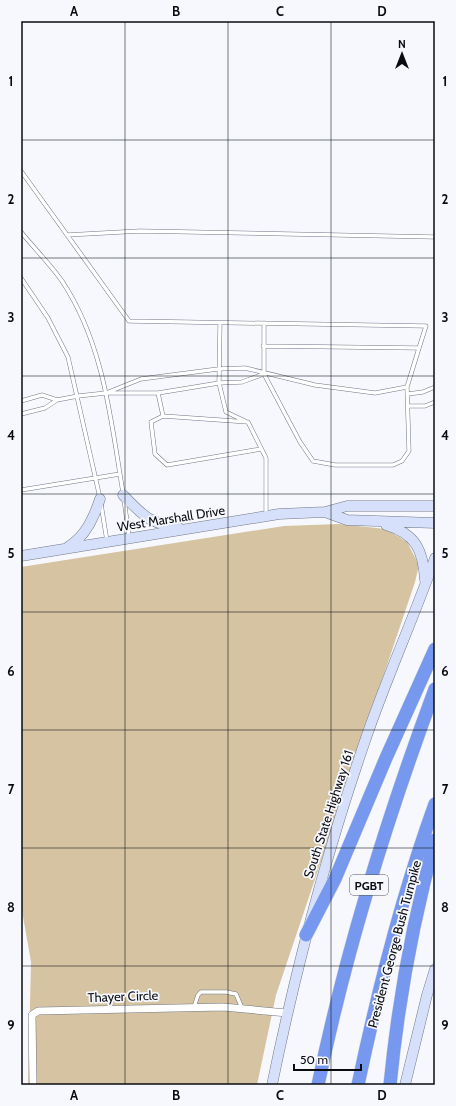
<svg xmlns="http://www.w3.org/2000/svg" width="456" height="1106" viewBox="0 0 456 1106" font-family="Cabin,sans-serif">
  <rect width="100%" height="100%" fill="#f6f8fe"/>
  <path fill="#d5c3a1" d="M338,524L386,529L407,542L419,565L415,582L276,995L257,1085H28L31,962L21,905V567L284,526Z"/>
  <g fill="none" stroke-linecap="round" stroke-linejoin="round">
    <g stroke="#717783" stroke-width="4.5">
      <path id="lane" d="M21,171L129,321L426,326L419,348
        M21,232C34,248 50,264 62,281C104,344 111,421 123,493
        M67,235L140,231L435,237
        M21,278L48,318L68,357L100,498
        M220,323L219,383L226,412L245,421
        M264,323V374L300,442L313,461L335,465H393L402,461L409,451L407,387
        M106,393L141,379L218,369L245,368L315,385L375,393L407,387L419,348L263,346
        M158,393L163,416
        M408,394L423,392L435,387
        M21,401L42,395L57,400
        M408,406H425L435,402
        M21,414L45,408L57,400L78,396L106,393H158L219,383L242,382L264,374
        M261,449L167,465L155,454L151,422L163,416L248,422L266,458V515
        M21,490L120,474
        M124,499L129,537
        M101,504L107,541
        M194,1007L198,995L201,992H226L236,994L242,1008"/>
    </g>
    <g stroke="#717783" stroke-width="8">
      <path id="street" d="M33,1085L32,1015L38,1011L223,1007L287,1013"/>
    </g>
    <g stroke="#717783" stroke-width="11">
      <path id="secondary" d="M123,495C145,517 147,522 179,528
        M325,512L347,520L435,523
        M386,525C416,534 423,550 425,580
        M68,547C86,536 94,517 100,499
        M21,556L279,514L325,512L347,506H435
        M272,1085C296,968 326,854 365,741C386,679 413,620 435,558
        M405,1085L427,995L435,969"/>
    </g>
    <g stroke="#d3d3d4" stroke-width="14">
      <path id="highway" d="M306,935L335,879L386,758L435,649
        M318,1085C346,950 387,818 435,689
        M358,1085C378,990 402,895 435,804
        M390,1085C398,1003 413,920 435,840"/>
    </g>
    <use href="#lane" stroke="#fff" stroke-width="3.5"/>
    <use href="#street" stroke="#fff" stroke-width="7"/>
    <use href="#secondary" stroke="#d6e0fa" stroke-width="10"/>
    <use href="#highway" stroke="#7699ef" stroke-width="13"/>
  </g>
  <path fill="none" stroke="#090b10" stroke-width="1" stroke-opacity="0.55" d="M125,21V1085M228,21V1085M331,21V1085M21,140H435M21,258H435M21,376H435M21,494H435M21,612H435M21,730H435M21,848H435M21,966H435"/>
  <g text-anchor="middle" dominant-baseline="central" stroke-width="3.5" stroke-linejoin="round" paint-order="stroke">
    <rect fill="#f6f8fe" stroke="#505257" stroke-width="1" x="350" y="875" width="38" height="20" rx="3"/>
    <g font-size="12" font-weight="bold" fill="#090b10">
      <text x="369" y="885">PGBT</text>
    </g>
    <g font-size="13" fill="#090b10" stroke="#f6f8fe">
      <text transform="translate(171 518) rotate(-9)">West Marshall Drive</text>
      <text transform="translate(328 814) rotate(-72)">South State Highway 161</text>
      <text transform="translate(394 944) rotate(-75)">President George Bush Turnpike</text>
      <text transform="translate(123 996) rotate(-2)">Thayer Circle</text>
    </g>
  </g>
  <rect width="456" height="1106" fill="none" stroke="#f6f8fe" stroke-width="44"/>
  <g transform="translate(402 54)" stroke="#f6f8fe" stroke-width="3" paint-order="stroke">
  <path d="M0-3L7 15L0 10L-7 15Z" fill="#090b10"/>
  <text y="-6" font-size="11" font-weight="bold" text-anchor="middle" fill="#090b10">N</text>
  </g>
  <path d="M294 1064v6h67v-6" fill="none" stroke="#090b10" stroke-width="2"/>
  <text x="300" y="1064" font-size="12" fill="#090b10" stroke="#f6f8fe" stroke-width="3" paint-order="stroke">50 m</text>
  <rect x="22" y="22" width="412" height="1062" fill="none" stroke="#090b10" stroke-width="1.5"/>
  <g font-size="13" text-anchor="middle" font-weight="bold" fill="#090b10">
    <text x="74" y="16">A</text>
    <text x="176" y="16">B</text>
    <text x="280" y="16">C</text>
    <text x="382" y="16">D</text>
    <text x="11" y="86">1</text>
    <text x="445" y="86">1</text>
    <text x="11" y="204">2</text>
    <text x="445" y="204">2</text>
    <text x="11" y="322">3</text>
    <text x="445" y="322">3</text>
    <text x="11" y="440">4</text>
    <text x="445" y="440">4</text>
    <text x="11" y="558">5</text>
    <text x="445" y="558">5</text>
    <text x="11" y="676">6</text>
    <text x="445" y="676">6</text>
    <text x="11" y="794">7</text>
    <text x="445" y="794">7</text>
    <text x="11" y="912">8</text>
    <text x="445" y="912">8</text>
    <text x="11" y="1030">9</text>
    <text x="445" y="1030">9</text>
    <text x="74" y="1100">A</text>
    <text x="176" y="1100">B</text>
    <text x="280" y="1100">C</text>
    <text x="382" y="1100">D</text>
  </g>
</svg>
